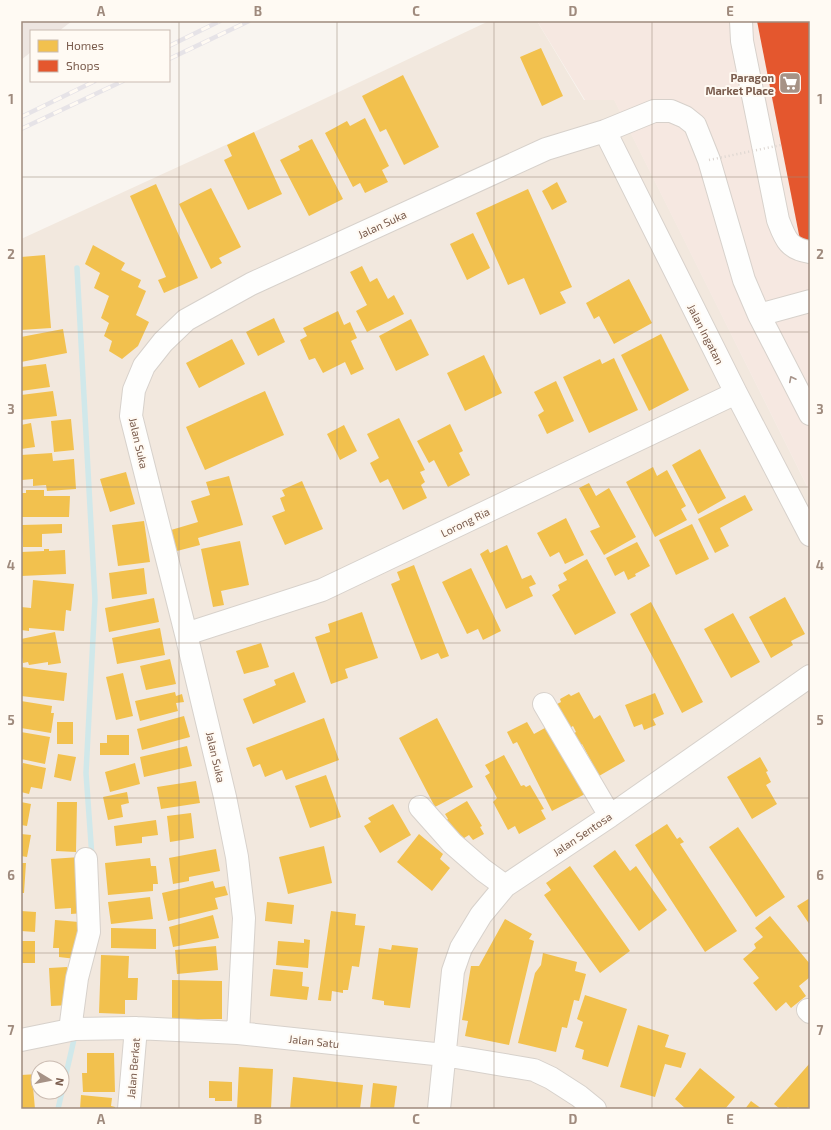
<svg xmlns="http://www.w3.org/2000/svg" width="831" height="1130" viewBox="0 0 831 1130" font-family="'Exo 2',sans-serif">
  <rect width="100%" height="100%" fill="#f9f5f0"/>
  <path fill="#f2e8de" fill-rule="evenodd" d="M489,21H537L584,100L614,99L810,492V1109H21V239L254,132ZM38,1068H62V1092H38Z"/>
  <path fill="#f6e8e1" d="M537,21H810V492L614,100H585Z"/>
  <path fill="#ede5e0" d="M21,21H72L59,31H31V52L21,60Z"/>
  <path fill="#f2c14e" d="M541,48L563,96L542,106L520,57Z
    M403,75L439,147L404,165L386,129L380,132L362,96Z
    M365,118L389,166L382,170L388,182L365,193L360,183L353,187L325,133L347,121L350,126Z
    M254,132L282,194L248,210L224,160L232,156L227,145Z
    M312,139L343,199L309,216L280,160L300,150L298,146Z
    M557,182L567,202L552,210L542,191Z
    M156,184L198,278L164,293L158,280L166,277L130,196Z
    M211,188L241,247L219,258L222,263L211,269L179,204Z
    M528,189L572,287L560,292L566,303L540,315L524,278L508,285L476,213Z
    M473,233L490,268L467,280L450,244Z
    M93,245L125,263L121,270L141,280L138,287L146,291L136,315L149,322L138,346L122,359L109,351L112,341L104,336L109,323L101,318L109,296L94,288L100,273L85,264Z
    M45,255L51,328L21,330V257Z
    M362,266L370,282L377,278L388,299L394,295L404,314L367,332L356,311L367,305L350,272Z
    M629,279L652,323L614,344L599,316L594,319L586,303Z
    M338,311L344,325L350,322L357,338L351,341L364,369L351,375L345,362L323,373L315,358L309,360L300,340L307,336L303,328Z
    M274,318L285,342L258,356L246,332Z
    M411,319L429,355L396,371L379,336Z
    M63,329L67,353L21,362V337Z
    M661,334L689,390L649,411L621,355Z
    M232,339L245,364L199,388L186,363Z
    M484,355L502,393L465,411L447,373Z
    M614,358L638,410L589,433L563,377L600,359L602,364Z
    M46,364L50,387L21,391V367Z
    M556,381L574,421L547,434L538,415L544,411L534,392Z
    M53,391L57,416L21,420V395Z
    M265,391L284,435L205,470L186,427Z
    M399,418L425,470L420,472L425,482L421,485L427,498L403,510L388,479L380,483L370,463L379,458L367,434Z
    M71,419L74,450L54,452L51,421Z
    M31,423L35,447L21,449V425Z
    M450,424L463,451L459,453L470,475L448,487L434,460L429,463L417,441Z
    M344,425L357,451L340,460L327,434Z
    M700,449L726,498L698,514L672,465Z
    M52,453L53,461L74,459L76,489L47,491L46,485L33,486V479L22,480L21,455Z
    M653,467L657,476L667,470L686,506L681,509L687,520L655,537L626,482Z
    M126,472L135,504L110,512L100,479Z
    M229,476L243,525L198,538L200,545L177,551L171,530L198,522L191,501L210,495L206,482Z
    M302,481L323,529L285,545L272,516L285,511L280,498L285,496L282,490Z
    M589,483L596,496L609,488L636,537L604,555L590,531L600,527L579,488Z
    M26,490H44V496H70L69,517H21V493H26Z
    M745,495L753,510L720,528L729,546L715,553L698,519Z
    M566,518L584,555L565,564L559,552L550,557L537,533Z
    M144,521L150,562L118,566L112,525Z
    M62,524V533L42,534V547H23L22,525Z
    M692,524L709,559L676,575L659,540Z
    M240,541L249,585L221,591L224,605L213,607L201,549Z
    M637,542L650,566L635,574L636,576L628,580L624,571L615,576L606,558Z
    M507,545L522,579L531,575L536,584L529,587L533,596L506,609L480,554L488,549L490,553Z
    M44,549H49V551L65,550L66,574L21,576V552L44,551Z
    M587,559L616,613L575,635L552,595L560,590L558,585L567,580L563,573Z
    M414,565L449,656L441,659L438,653L421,660L391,584L400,580L397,572Z
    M144,568L147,594L112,599L109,573Z
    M471,568L501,631L483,640L478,629L467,634L442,582Z
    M33,580L74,584L71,611L66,610L64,631L29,628V631L21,630V607L31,608Z
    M785,597L805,634L791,641L793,645L771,658L749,617Z
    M154,598L159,622L109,632L105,608Z
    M651,602L703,702L682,713L630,614Z
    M362,612L378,658L345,669L348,678L331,684L315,637L330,632L328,624Z
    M733,613L760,662L731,678L704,629Z
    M160,628L165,655L117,664L112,638Z
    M55,632L61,663L48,665V662L29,665L28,662L23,663L21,651V639Z
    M261,643L269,667L244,674L236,651Z
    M170,659L176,684L146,690L140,666Z
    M21,667L67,673L64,701L21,696Z
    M294,672L306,702L253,724L243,699L276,685L274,680Z
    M123,673L133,716L116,720L106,677Z
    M175,692L176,696L182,694L184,702L176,703L178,711L140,721L135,701Z
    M579,692L594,719L600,715L625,761L599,776L582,744L575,748L569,736L576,732L573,726L568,729L555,705L561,702L560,699L569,694L571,696Z
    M655,693L664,714L653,719L656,725L644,730L642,724L634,727L625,705Z
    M21,701L52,706L51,713H54L51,733L21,728Z
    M184,716L190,737L142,750L137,729Z
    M324,718L339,760L286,780L282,770L265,777L260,764L253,767L246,748Z
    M437,718L473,787L435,807L399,738Z
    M57,722H73V744H57Z
    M527,722L534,734L552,724L587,793L552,811L517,742L513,744L507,732Z
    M21,732L50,737L45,764L21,759Z
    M107,735H129V755H100V743H107Z
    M187,746L192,766L144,777L140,757Z
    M58,754L76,757L71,781L54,777Z
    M504,755L521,786L524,785L526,787L530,785L544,809L541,810L546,819L519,834L515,826L508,830L493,802L497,798L485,776L490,773L485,765Z
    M760,757L768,771L766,772L771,782L766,785L777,804L752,819L727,777Z
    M23,763L46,768L42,789L31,787L29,794L21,792V774Z
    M135,763L140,784L110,792L105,772Z
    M326,775L341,817L310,828L295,786Z
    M196,781L200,803L161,809L157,787Z
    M127,792L129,803L121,805L123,817L108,820L103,797Z
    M467,801L482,826L480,827L484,834L473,840L469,835L456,843L444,822L448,819L445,814Z
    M21,802L31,804L27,826L21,825Z
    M57,802H77L76,852L56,851Z
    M393,804L411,835L380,853L364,826L371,822L368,818Z
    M191,813L194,838L170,842L167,816Z
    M156,820L158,835L142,837V843L116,846L114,826Z
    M667,824L677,839L680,837L684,842L680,844L737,931L705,952L635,845Z
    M738,827L785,897L756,917L709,847Z
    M21,834L31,835L27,857L21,856Z
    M419,834L443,854L440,859L450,868L432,891L397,862Z
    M324,846L332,883L288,894L279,857Z
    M216,849L220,871L189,877V881L173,884L169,858Z
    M615,850L630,871L636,866L667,910L639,931L593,866Z
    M80,857L84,913L71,914V908L55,909L51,859Z
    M150,858L151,866H156L158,884H153V891L108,895L105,863Z
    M21,863H26L24,893H21Z
    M570,866L630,951L600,973L544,895L551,890L546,883Z
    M213,881L215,888L225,886L228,895L215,898L218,909L168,921L162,893Z
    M150,897L153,919L111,924L108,902Z
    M810,898V925L797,906Z
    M267,902L294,905L292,924L265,921Z
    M21,911L36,912L35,932L21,931Z
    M331,911L356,914L355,925L365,926L359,967L352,966L348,990H343V993L332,991L331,1001L318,1000Z
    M213,915L219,938L173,947L169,927Z
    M770,916L810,964V977L799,986L806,996L791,1008L786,1002L776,1011L753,983L759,978L743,959L756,948L754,944L763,937L755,928Z
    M505,919L532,934L529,939L534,941L509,1045L465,1036L468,1021L462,1020L471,966H479Z
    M55,920L79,922L76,959L59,957V948H53Z
    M111,928L156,929V949L111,948Z
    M304,939L310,940L308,968L276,965L278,941L304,943Z
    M21,941H35V963H21Z
    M392,945L418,948L410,1008L384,1005V1001L372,999L379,948L391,950Z
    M216,946L218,970L177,974L175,950Z
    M543,953L577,962L575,971L586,974L579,1001L574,1000L567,1028L562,1027L556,1052L518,1043L535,973L541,965Z
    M101,955L129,956L128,978H138L137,1000H125V1014L99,1013Z
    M67,967L70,1005L51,1006L49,968Z
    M273,969L303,972L302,986L309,987L307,1000L270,996Z
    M172,980L222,981V1019H172Z
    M585,995L627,1009L608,1067L582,1059L584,1050L575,1047L583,1022L577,1019Z
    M638,1025L669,1035L665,1047L686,1053L681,1068L665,1064L655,1097L620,1087Z
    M87,1053H114L115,1092H83L82,1073H87Z
    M810,1063V1109H790L788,1107L786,1109H780L774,1104Z
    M239,1067L273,1069L271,1109H237Z
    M700,1068L735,1097L725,1109H686L675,1099Z
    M38,1074V1086L33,1087L35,1109H21V1075Z
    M293,1077L363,1085L360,1109H290Z
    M209,1081L232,1082V1101H215V1098H209Z
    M373,1083L397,1086L394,1109H370Z
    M81,1095L112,1098L111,1106L115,1107V1109H80Z
    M751,1101L762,1109H745Z"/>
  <path fill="#e4572e" d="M757,21H810V243L801,245Z"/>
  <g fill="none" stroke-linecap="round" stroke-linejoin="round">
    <path stroke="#d0e8ea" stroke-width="5.5" d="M77,268L95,599L86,773L92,857
      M58,1109L75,1035"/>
    <g stroke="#d7d1cb" stroke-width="24">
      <path id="minor" d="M741,21L742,41L778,220C785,238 788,249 810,252
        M605,131L736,393L810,535
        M810,301L759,315L810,414
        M186,634L322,590L736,393
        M544,704L610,816
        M420,807L452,843L483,870L505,886
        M808,1010L810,1012
        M70,1030L77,978L89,932L86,859
        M238,1033L244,918L237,857L225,797L186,634L131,416L134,390L144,366L163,342L186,320L251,284L546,149L605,131L654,111H671L685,117L695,125L709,160L744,280L759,315
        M21,1040L75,1029L136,1028L238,1033L444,1055L534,1070L551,1078L579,1096L595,1109
        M129,1109L136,1028
        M439,1109L453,971L461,948L481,915L505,886L610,816L810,676"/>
    </g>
    <use href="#minor" stroke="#fefefd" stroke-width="22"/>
    <g stroke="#e6e3e7" stroke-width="4.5">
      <path id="rail" d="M169,46L220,21
        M169,59L249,21
        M21,117L95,81
        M21,129L123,81"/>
    </g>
    <use href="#rail" stroke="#fffaf3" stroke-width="3" stroke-dasharray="9" stroke-linecap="butt"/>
    <path stroke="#dcd5d0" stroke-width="2.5" stroke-dasharray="1 3" stroke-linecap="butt" d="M709,160L781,145"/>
  </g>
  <defs><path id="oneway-chevron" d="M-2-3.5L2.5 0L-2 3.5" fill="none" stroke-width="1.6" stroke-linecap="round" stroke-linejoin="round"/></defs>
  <use stroke="#a8958b" href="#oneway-chevron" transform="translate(792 379) rotate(-117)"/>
  <path fill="none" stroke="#9f8a7d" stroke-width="1" stroke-opacity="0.55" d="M179,21V1109M337,21V1109M494,21V1109M652,21V1109M21,177H810M21,332H810M21,487H810M21,643H810M21,798H810M21,953H810"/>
  <defs>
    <g id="supermarket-square" transform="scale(1.15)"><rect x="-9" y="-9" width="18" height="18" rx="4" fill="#a69286" stroke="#fffaf3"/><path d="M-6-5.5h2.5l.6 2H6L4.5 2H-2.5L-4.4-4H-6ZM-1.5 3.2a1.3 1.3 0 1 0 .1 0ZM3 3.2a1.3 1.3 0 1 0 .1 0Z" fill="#fff"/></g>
  </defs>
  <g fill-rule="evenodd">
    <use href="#supermarket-square" x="790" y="83"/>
  </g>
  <g text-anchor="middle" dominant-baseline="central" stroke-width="4" stroke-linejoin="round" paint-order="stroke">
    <g font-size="11" font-weight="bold" fill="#7a5c4d" stroke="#fffaf3" text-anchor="end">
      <text x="774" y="77">Paragon<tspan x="774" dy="13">Market Place</tspan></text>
    </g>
    <g font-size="11" fill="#7a5c4d" stroke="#fffaf3">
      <text transform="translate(382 224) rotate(-25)">Jalan Suka</text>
      <text transform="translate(706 334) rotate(63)">Jalan Ingatan</text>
      <text transform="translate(139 443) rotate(77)">Jalan Suka</text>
      <text transform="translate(465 522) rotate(-26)">Lorong Ria</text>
      <text transform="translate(216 757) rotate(77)">Jalan Suka</text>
      <text transform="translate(582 834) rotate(-34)">Jalan Sentosa</text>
      <text transform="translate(314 1041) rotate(6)">Jalan Satu</text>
      <text transform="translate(133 1068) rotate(-85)">Jalan Berkat</text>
    </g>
  </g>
  <rect width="831" height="1130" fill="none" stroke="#fffaf3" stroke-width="44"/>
  <rect x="30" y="30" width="140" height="52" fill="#fffaf3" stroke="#cabbb1"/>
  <rect x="38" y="40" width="20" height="12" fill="#f2c14e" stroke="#cabbb1"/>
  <text x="66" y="50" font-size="12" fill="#7a5c4d">Homes</text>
  <rect x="38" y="60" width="20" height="12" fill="#e4572e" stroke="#cabbb1"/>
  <text x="66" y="70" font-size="12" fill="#7a5c4d">Shops</text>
  <g transform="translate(50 1080) rotate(100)"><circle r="19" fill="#fffaf3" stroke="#cabbb1"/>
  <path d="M0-3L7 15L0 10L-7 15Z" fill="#a69286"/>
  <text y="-6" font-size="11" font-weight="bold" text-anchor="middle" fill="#7a5c4d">N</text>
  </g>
  <rect x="22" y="22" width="787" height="1086" fill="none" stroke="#9f8a7d" stroke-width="1.5"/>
  <g font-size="13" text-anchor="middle" font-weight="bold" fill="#9f8a7d">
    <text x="101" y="16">A</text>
    <text x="258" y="16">B</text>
    <text x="416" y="16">C</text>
    <text x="573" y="16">D</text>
    <text x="730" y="16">E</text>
    <text x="11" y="104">1</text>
    <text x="820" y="104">1</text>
    <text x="11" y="259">2</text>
    <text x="820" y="259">2</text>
    <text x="11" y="414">3</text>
    <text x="820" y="414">3</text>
    <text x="11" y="570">4</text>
    <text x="820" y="570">4</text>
    <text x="11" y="725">5</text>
    <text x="820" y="725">5</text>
    <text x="11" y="880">6</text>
    <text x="820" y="880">6</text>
    <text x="11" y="1035">7</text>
    <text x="820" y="1035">7</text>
    <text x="101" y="1124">A</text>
    <text x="258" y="1124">B</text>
    <text x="416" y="1124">C</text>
    <text x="573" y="1124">D</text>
    <text x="730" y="1124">E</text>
  </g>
</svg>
